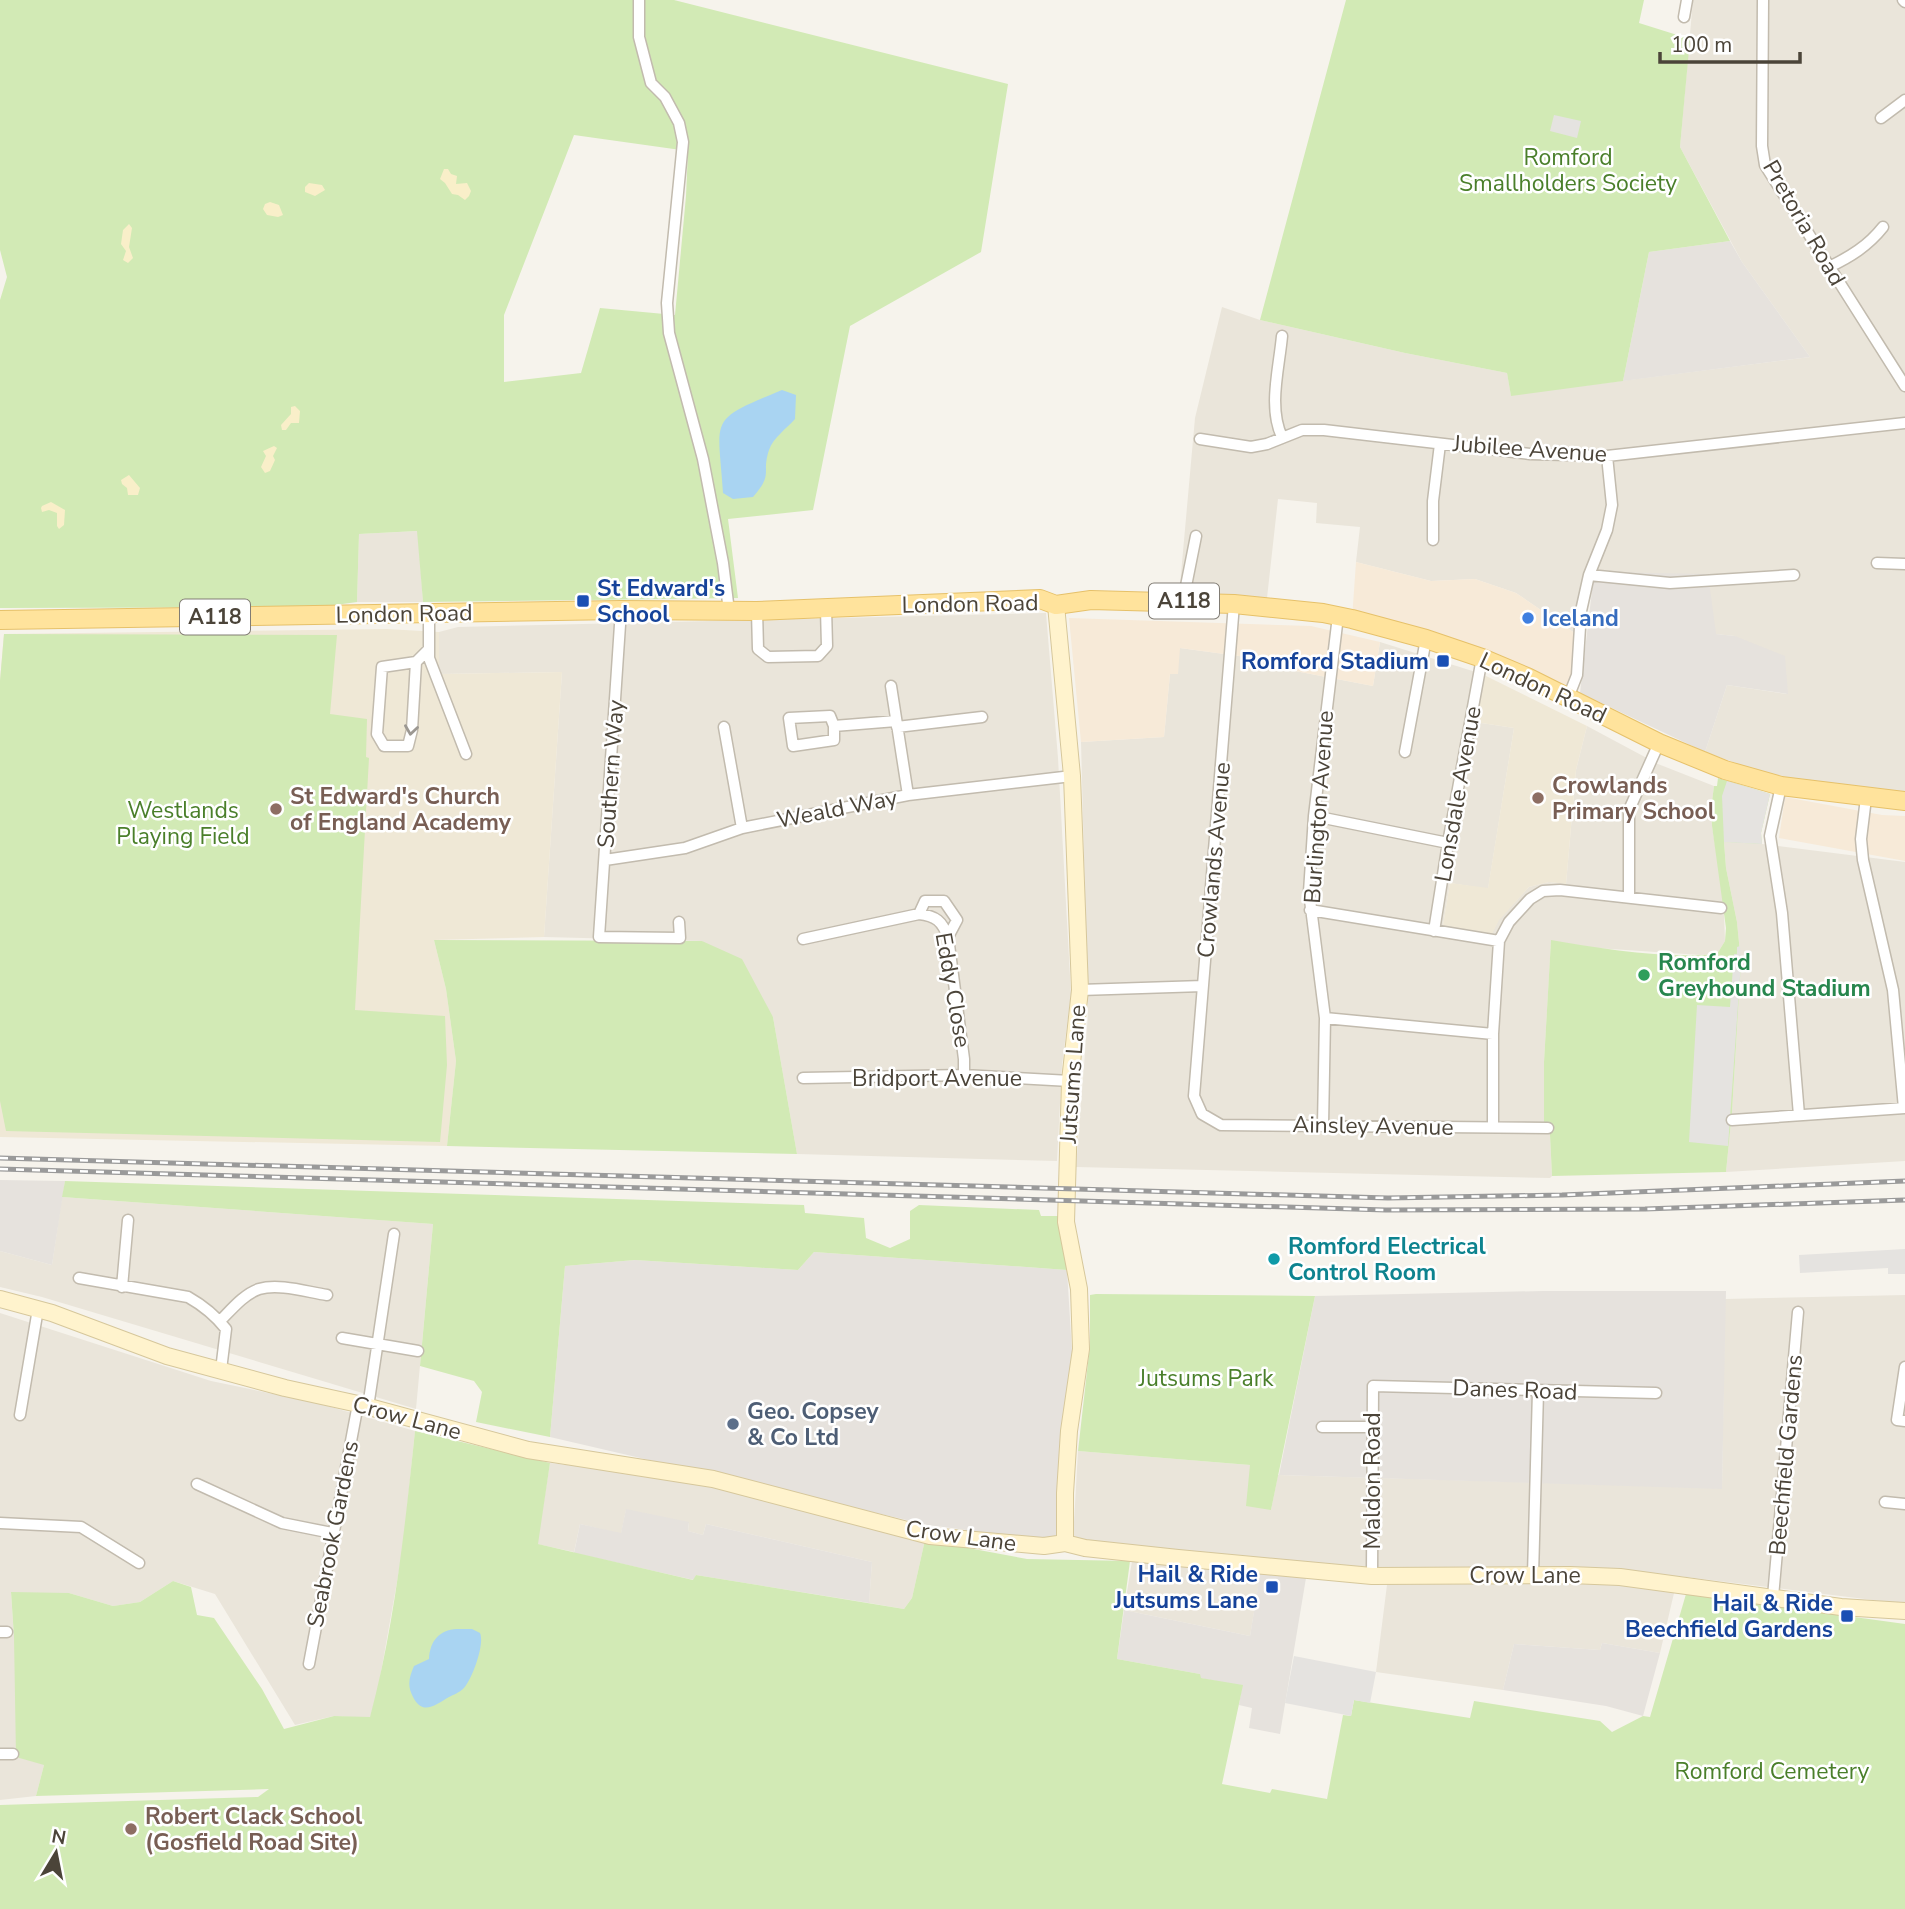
<svg xmlns="http://www.w3.org/2000/svg" width="1905" height="1909" viewBox="0 0 1905 1909" font-family="'Nunito Sans',sans-serif">
  <rect width="100%" height="100%" fill="#f6f3ec"/>
  <path fill="#eae5da" d="M1693,0H1905V793L1772,776L1705,752L1727,685L1787,694L1735,636L1716,634L1602,572L1593,582L1579,636L1516,593L1475,579L1431,581L1356,562L1360,527L1316,523L1317,503L1278,499L1267,598L1179,596L1195,418L1222,307L1260,320L1405,353L1507,373L1511,395L1810,357L1742,262L1680,147Z
    M418,531L423,602H357L359,534Z
    M1046,613L1058,758L1071,994L1062,1065L1057,1161L797,1154L773,1017L702,941L544,937L562,672L441,674L439,667V632L458,627Z
    M1380,642L1482,674L1475,722L1514,728L1488,889L1450,883L1443,925L1498,920L1529,887L1549,882L1566,884L1576,770L1587,726L1658,764L1714,786L1711,809L1712,826L1726,915H1724L1725,941L1717,954L1701,955L1596,948L1551,941L1544,1062V1121L1547,1122L1550,1135L1552,1176L1550,1178L1076,1167L1088,1015L1081,742L1164,737L1170,674L1180,648L1291,663L1290,670L1373,686Z
    M1724,842L1762,844L1905,862V1161L1726,1172L1732,1112L1741,963L1737,922L1726,868Z
    M62,1197L433,1224L416,1409L42,1297L0,1287V1251L52,1265Z
    M1905,1295V1604L1678,1576L1660,1653L1602,1643L1600,1650L1514,1644L1503,1690L1376,1672L1389,1569L1263,1558L1250,1636L1124,1610L1134,1549L1073,1540L1078,1451L1250,1465L1271,1510L1278,1475L1722,1488L1725,1299Z
    M0,1313L211,1381L317,1403L415,1431L403,1548L378,1689L370,1718L334,1716L295,1725L215,1594L173,1581L140,1602L113,1606L69,1593H11L14,1637L44,1765L36,1796L0,1800Z
    M550,1463L643,1474L715,1488L925,1540L912,1598L904,1609L869,1603L872,1562L706,1524L703,1535L688,1531L689,1523L626,1510L621,1534L580,1524L574,1552L537,1544Z"/>
  <path fill="#f7ead8" d="M1356,562L1431,581L1475,579L1516,593L1579,636L1568,698L1352,619Z
    M1069,618L1311,626L1380,642L1373,686L1290,670V663L1180,648L1178,674H1170L1164,737L1081,742Z
    M1785,797L1882,815L1905,816V861L1779,838Z"/>
  <path fill="#e6e2dd" d="M1730,241L1742,262L1810,357L1623,381L1649,252Z
    M1602,572L1708,574L1716,634L1735,636L1785,656L1788,694L1727,685L1705,752L1580,693L1593,582Z
    M0,1180L65,1181L52,1265L0,1251Z
    M814,1252L1067,1270L1072,1352L1058,1534L1050,1541L928,1525L550,1437L565,1266L635,1260L798,1270Z
    M1543,1291H1726L1722,1489L1279,1475L1315,1296Z
    M626,1509L689,1522L688,1531L703,1535L706,1524L872,1562L869,1603L696,1575L694,1580L574,1553L580,1524L621,1533Z
    M1260,1574L1306,1578L1280,1734L1249,1728L1252,1708L1239,1705L1242,1686L1200,1678V1674L1117,1659L1124,1610L1250,1636Z
    M1602,1643L1660,1653L1643,1716L1606,1706L1503,1690L1514,1644L1600,1650Z"/>
  <path fill="#efe8d6" d="M387,629L439,632V667L442,674L562,672L544,937L434,940L446,989L456,1061L447,1146L0,1137V681L4,634Z
    M1482,674L1587,726L1576,770L1566,884L1549,882L1529,887L1499,920L1492,934L1443,925L1450,883L1488,888L1514,728L1475,722Z"/>
  <path fill="#d2eab5" fill-rule="evenodd" d="M0,0H674L1008,84L981,252L850,326L813,510L728,519L738,598L423,602L417,531L359,534L357,602L321,607L0,608V300L7,277L0,250ZM574,135L688,151L686,196L675,315L600,308L581,373L504,382V315Z
    M1346,0H1644L1639,23L1690,39L1680,147L1730,241L1649,252L1623,381L1511,396L1507,373L1405,353L1260,320Z
    M4,634L337,635L330,714L367,719L366,757L369,758L355,1010L445,1016L447,1065L440,1142L6,1131L0,1101V681Z
    M1718,778L1770,794L1761,833L1762,844L1724,842L1726,868L1737,922L1741,963L1732,1112L1726,1172L1552,1176L1550,1135L1547,1122H1544V1062L1551,940C1602,949 1668,959 1717,954L1725,941L1726,928L1712,826L1711,809L1714,786H1717Z
    M434,940L702,941L742,959L773,1017L797,1154L447,1146L456,1061L446,989Z
    M65,1181L804,1205L805,1213L864,1218L866,1238L890,1248L910,1239V1211L919,1205L1039,1210L1041,1216H1059L1067,1270L814,1252L798,1270L635,1260L565,1266L550,1437L476,1422L482,1392L474,1381L420,1366L433,1224L62,1197Z
    M1096,1294L1315,1296L1271,1510L1246,1506L1250,1465L1078,1451L1090,1345V1295Z
    M415,1431L550,1463L538,1544L693,1580L696,1575L904,1609L912,1598L925,1540L1027,1559L1130,1561L1117,1659L1200,1674L1201,1678L1243,1685L1222,1784L1270,1793L1272,1789L1327,1799L1343,1715L1351,1716L1354,1700L1470,1718L1474,1701L1600,1721L1612,1732L1643,1716L1650,1717L1686,1594L1905,1624V1909H0V1805L258,1797L269,1789L36,1796L44,1765L16,1757L14,1637L11,1592L69,1593L113,1606L140,1602L173,1581L191,1587L197,1615L214,1618L262,1689L284,1729L334,1716L370,1717C395,1624 405,1526 415,1431Z"/>
  <path fill="#f9efc9" d="M444,169H448L451,174L457,176L456,184L467,183L471,191L469,196L465,200L458,195L452,194L445,183L440,179Z
    M309,183L322,185L325,190L315,196L305,192V187Z
    M270,202L279,205L283,215L278,217L267,215L263,209L265,204Z
    M129,224L132,228L129,247L133,258L128,263L123,260L126,251L121,244L123,230Z
    M295,406L300,411L299,423H291L286,430H282L281,425L291,414V407Z
    M274,446L277,448L273,456L275,460L270,471L265,473L261,467L266,456L263,451Z
    M129,475L140,488L138,495H128L127,488L122,484L121,480Z
    M51,502L65,510L64,525L59,529L57,526V513L49,510L42,512L41,508L42,506Z"/>
  <path fill="#e5e3e0" d="M1554,115L1581,121L1577,138L1550,131Z
    M1727,781L1770,794L1761,833L1762,844L1724,842L1722,796Z
    M1740,946L1741,963L1728,1146L1689,1142L1697,1005L1730,1007L1734,954H1737V947Z
    M1905,1249V1274H1888V1268L1800,1273L1799,1255Z
    M1294,1656L1376,1672L1370,1703L1354,1700L1351,1716L1285,1703Z"/>
  <path fill="#a9d4f2" d="M782,390L796,395L795,419C787,428 773,438 769,450C761,474 774,473 753,497L733,499L723,493C718,416 707,421 782,390Z
    M457,1629H472L480,1633C485,1644 472,1680 463,1689C460,1692 453,1695 449,1697C435,1705 423,1716 413,1697C407,1685 409,1678 414,1666L429,1659C430,1641 439,1630 457,1629Z"/>
  <g fill="none" stroke-linecap="round" stroke-linejoin="round">
    <g stroke="#c2bbae" stroke-width="13">
      <path id="street" d="M639,0V37L651,83L665,97L679,123L683,142L667,303L669,333L703,459L723,563L729,611
        M1763,0L1762,146L1765,165L1905,386
        M1903,0L1905,2
        M1684,17L1687,0
        M1881,118L1905,100
        M1829,267C1850,257 1868,246 1883,227
        M1282,437C1268,407 1279,369 1282,336
        M1200,439L1251,447L1267,444L1302,430H1324L1530,454L1607,456L1905,423
        M1433,540V501L1440,444
        M1877,563L1905,564
        M1589,575L1670,583L1794,575
        M1183,601L1196,536
        M1234,604L1194,1096L1202,1114L1221,1125L1548,1128
        M621,610L599,937L680,938L679,922
        M757,611L758,649L768,657L818,656L827,646L826,609
        M429,614V658L466,754
        M416,662L382,667L377,734L384,746H408L412,730L416,662L428,650
        M891,686L908,795
        M1568,698L1577,675L1581,611L1589,575L1607,530L1612,505L1607,456
        M834,726L830,716L789,718L793,746L834,740V726L896,721
        M724,727L742,828
        M897,727L982,717
        M1405,752L1426,639
        M1781,786L1770,836L1782,913L1799,1115
        M1866,798L1861,839L1863,860L1893,990L1904,1108
        M1314,816L1448,843
        M605,860L685,848L742,828L908,795L1072,776
        M1629,897V810L1659,743
        M1310,910L1499,941
        M919,914L925,901H944L957,920L948,937
        M1434,931L1448,843L1482,658
        M803,939L919,914C936,916 942,921 948,937L964,1059V1075
        M1080,990L1203,986
        M1325,1018L1493,1034
        M803,1078L964,1075L1070,1081
        M1732,1120L1905,1108
        M1323,1125L1325,1018L1309,892L1314,816L1338,616
        M1493,1127V1034L1499,941L1509,922L1530,899L1543,891L1560,890L1721,908
        M79,1278L188,1297C204,1306 215,1315 226,1329L221,1370
        M122,1287L128,1220
        M220,1321C231,1310 244,1294 259,1289C279,1283 307,1292 327,1295
        M342,1338L418,1351
        M1905,1367L1897,1420L1905,1421
        M368,1407L394,1234
        M20,1415L38,1309
        M1322,1427H1372
        M197,1484L282,1523L332,1533
        M1885,1502L1905,1504
        M0,1523L81,1527L139,1563
        M1533,1575L1538,1391
        M1372,1576L1373,1386L1656,1393
        M1773,1597L1798,1312
        M0,1632H7
        M309,1664L358,1404
        M0,1754H13"/>
    </g>
    <g stroke="#d6c79b" stroke-width="18">
      <path id="secondary" d="M1056,605L1072,776L1080,990L1070,1081L1066,1222L1079,1289L1081,1349L1069,1431L1065,1493V1543
        M0,1299L52,1313L167,1356L285,1388L358,1404L528,1450L713,1479L930,1536L1044,1546L1065,1543L1085,1548L1178,1558L1372,1576L1570,1575L1620,1577L1841,1607L1905,1611"/>
    </g>
    <g stroke="#e6c16a" stroke-width="20">
      <path id="primary" d="M0,620L621,610L757,611L1040,599L1056,605L1091,600L1234,604L1323,613L1352,619L1426,639L1482,658L1527,677L1659,743L1725,770L1781,786L1905,801"/>
    </g>
    <use href="#street" stroke="#fff" stroke-width="10"/>
    <use href="#secondary" stroke="#fff3cd" stroke-width="16"/>
    <use href="#primary" stroke="#ffe39c" stroke-width="18"/>
    <g stroke="#9a9a9a" stroke-width="5">
      <path id="rail" d="M0,1158L1388,1198L1562,1195L1905,1181
        M0,1169L1386,1210L1645,1209L1905,1200"/>
    </g>
    <use href="#rail" stroke="#fff" stroke-width="2.5" stroke-dasharray="8" stroke-linecap="butt"/>
  </g>
  <defs><path id="oneway-chevron" d="M-2-3.5L2.5 0L-2 3.5" fill="none" stroke-width="1.6" stroke-linecap="round" stroke-linejoin="round" transform="scale(1.75)"/></defs>
  <use stroke="#9c9892" href="#oneway-chevron" transform="translate(411 730) rotate(98)"/>
  <g fill="#1a4fb4" stroke="#fff" stroke-width="2.5">
    <rect x="576" y="594" width="14" height="14" rx="3.5"/>
    <rect x="1436" y="654" width="14" height="14" rx="3.5"/>
    <rect x="1265" y="1580" width="14" height="14" rx="3.5"/>
    <rect x="1840" y="1609" width="14" height="14" rx="3.5"/>
  </g>
  <circle fill="#3f7fe0" stroke="#fff" stroke-width="2.5" cx="1528" cy="618" r="7"/>
  <g fill="#8d6e63" stroke="#fff" stroke-width="2.5">
    <circle cx="1538" cy="798" r="7"/>
    <circle cx="276" cy="809" r="7"/>
    <circle cx="131" cy="1829" r="7"/>
  </g>
  <circle fill="#2e9e5b" stroke="#fff" stroke-width="2.5" cx="1644" cy="975" r="7"/>
  <circle fill="#0f9aa8" stroke="#fff" stroke-width="2.5" cx="1274" cy="1259" r="7"/>
  <circle fill="#5c6f8a" stroke="#fff" stroke-width="2.5" cx="733" cy="1424" r="7"/>
  <g text-anchor="middle" dominant-baseline="central" stroke-width="5" stroke-linejoin="round" paint-order="stroke">
    <g fill="#fff" stroke="#817c74" stroke-width="2">
      <rect x="1149" y="583.5" width="70" height="35" rx="5"/>
      <rect x="180" y="599.5" width="70" height="35" rx="5"/>
    </g>
    <g font-size="21" font-weight="bold" fill="#4b4439">
      <text x="1184" y="601">A118</text>
      <text x="215" y="617">A118</text>
    </g>
    <g font-size="23" fill="#4a7f2a" stroke="#fff">
      <text x="1568" y="157">Romford<tspan x="1568" dy="26">Smallholders Society</tspan></text>
      <text x="183" y="810">Westlands<tspan x="183" dy="26">Playing Field</tspan></text>
      <text x="1206" y="1378">Jutsums Park</text>
      <text x="1772" y="1771">Romford Cemetery</text>
    </g>
    <g font-size="23" fill="#4b4439" stroke="#fff">
      <text transform="translate(1804 223) rotate(60)">Pretoria Road</text>
      <text transform="translate(1530 449) rotate(4)">Jubilee Avenue</text>
      <text transform="translate(970 604) rotate(-1)">London Road</text>
      <text transform="translate(404 614) rotate(-1)">London Road</text>
      <text transform="translate(1543 688) rotate(25)">London Road</text>
      <text transform="translate(611 774) rotate(-86)">Southern Way</text>
      <text transform="translate(1458 794) rotate(-80)">Lonsdale Avenue</text>
      <text transform="translate(1319 807) rotate(-86)">Burlington Avenue</text>
      <text transform="translate(837 809) rotate(-11)">Weald Way</text>
      <text transform="translate(1214 860) rotate(-85)">Crowlands Avenue</text>
      <text transform="translate(953 990) rotate(80)">Eddy Close</text>
      <text transform="translate(1073 1074) rotate(-86)">Jutsums Lane</text>
      <text x="937" y="1078">Bridport Avenue</text>
      <text transform="translate(1373 1126) rotate(1)">Ainsley Avenue</text>
      <text transform="translate(1515 1390) rotate(2)">Danes Road</text>
      <text transform="translate(407 1418) rotate(15)">Crow Lane</text>
      <text transform="translate(1786 1455) rotate(-85)">Beechfield Gardens</text>
      <text transform="translate(1372 1481) rotate(-90)">Maldon Road</text>
      <text transform="translate(333 1534) rotate(-79)">Seabrook Gardens</text>
      <text transform="translate(961 1536) rotate(8)">Crow Lane</text>
      <text x="1525" y="1575">Crow Lane</text>
    </g>
    <g font-size="23" font-weight="bold" fill="#164399" stroke="#fff" text-anchor="end">
      <text x="597" y="588" text-anchor="start">St Edward's<tspan x="597" dy="26">School</tspan></text>
      <text x="1429" y="661">Romford Stadium</text>
      <text x="1258" y="1574">Hail &amp; Ride<tspan x="1258" dy="26">Jutsums Lane</tspan></text>
      <text x="1833" y="1603">Hail &amp; Ride<tspan x="1833" dy="26">Beechfield Gardens</tspan></text>
    </g>
    <g font-size="23" font-weight="bold" fill="#366cbe" stroke="#fff" text-anchor="start">
      <text x="1542" y="618">Iceland</text>
    </g>
    <g font-size="23" font-weight="bold" fill="#785e54" stroke="#fff" text-anchor="start">
      <text x="1552" y="785">Crowlands<tspan x="1552" dy="26">Primary School</tspan></text>
      <text x="290" y="796">St Edward's Church<tspan x="290" dy="26">of England Academy</tspan></text>
      <text x="145" y="1816">Robert Clack School<tspan x="145" dy="26">(Gosfield Road Site)</tspan></text>
    </g>
    <g font-size="23" font-weight="bold" fill="#27864d" stroke="#fff" text-anchor="start">
      <text x="1658" y="962">Romford<tspan x="1658" dy="26">Greyhound Stadium</tspan></text>
    </g>
    <g font-size="23" font-weight="bold" fill="#0d838f" stroke="#fff" text-anchor="start">
      <text x="1288" y="1246">Romford Electrical<tspan x="1288" dy="26">Control Room</tspan></text>
    </g>
    <g font-size="23" font-weight="bold" fill="#4e5e75" stroke="#fff" text-anchor="start">
      <text x="747" y="1411">Geo. Copsey<tspan x="747" dy="26">&amp; Co Ltd</tspan></text>
    </g>
  </g>
  <g transform="translate(56 1853) rotate(10)" stroke="#ffffff" stroke-width="5" paint-order="stroke">
  <path d="M0-5L12 26L0 18L-12 26Z" fill="#4b4439"/>
  <text y="-10" font-size="19" font-weight="bold" text-anchor="middle" fill="#4b4439">N</text>
  </g>
  <path d="M1660 52v10h140v-10" fill="none" stroke="#4b4439" stroke-width="3.5"/>
  <text x="1671" y="52" font-size="21" fill="#4b4439" stroke="#ffffff" stroke-width="5" paint-order="stroke">100 m</text>
</svg>
